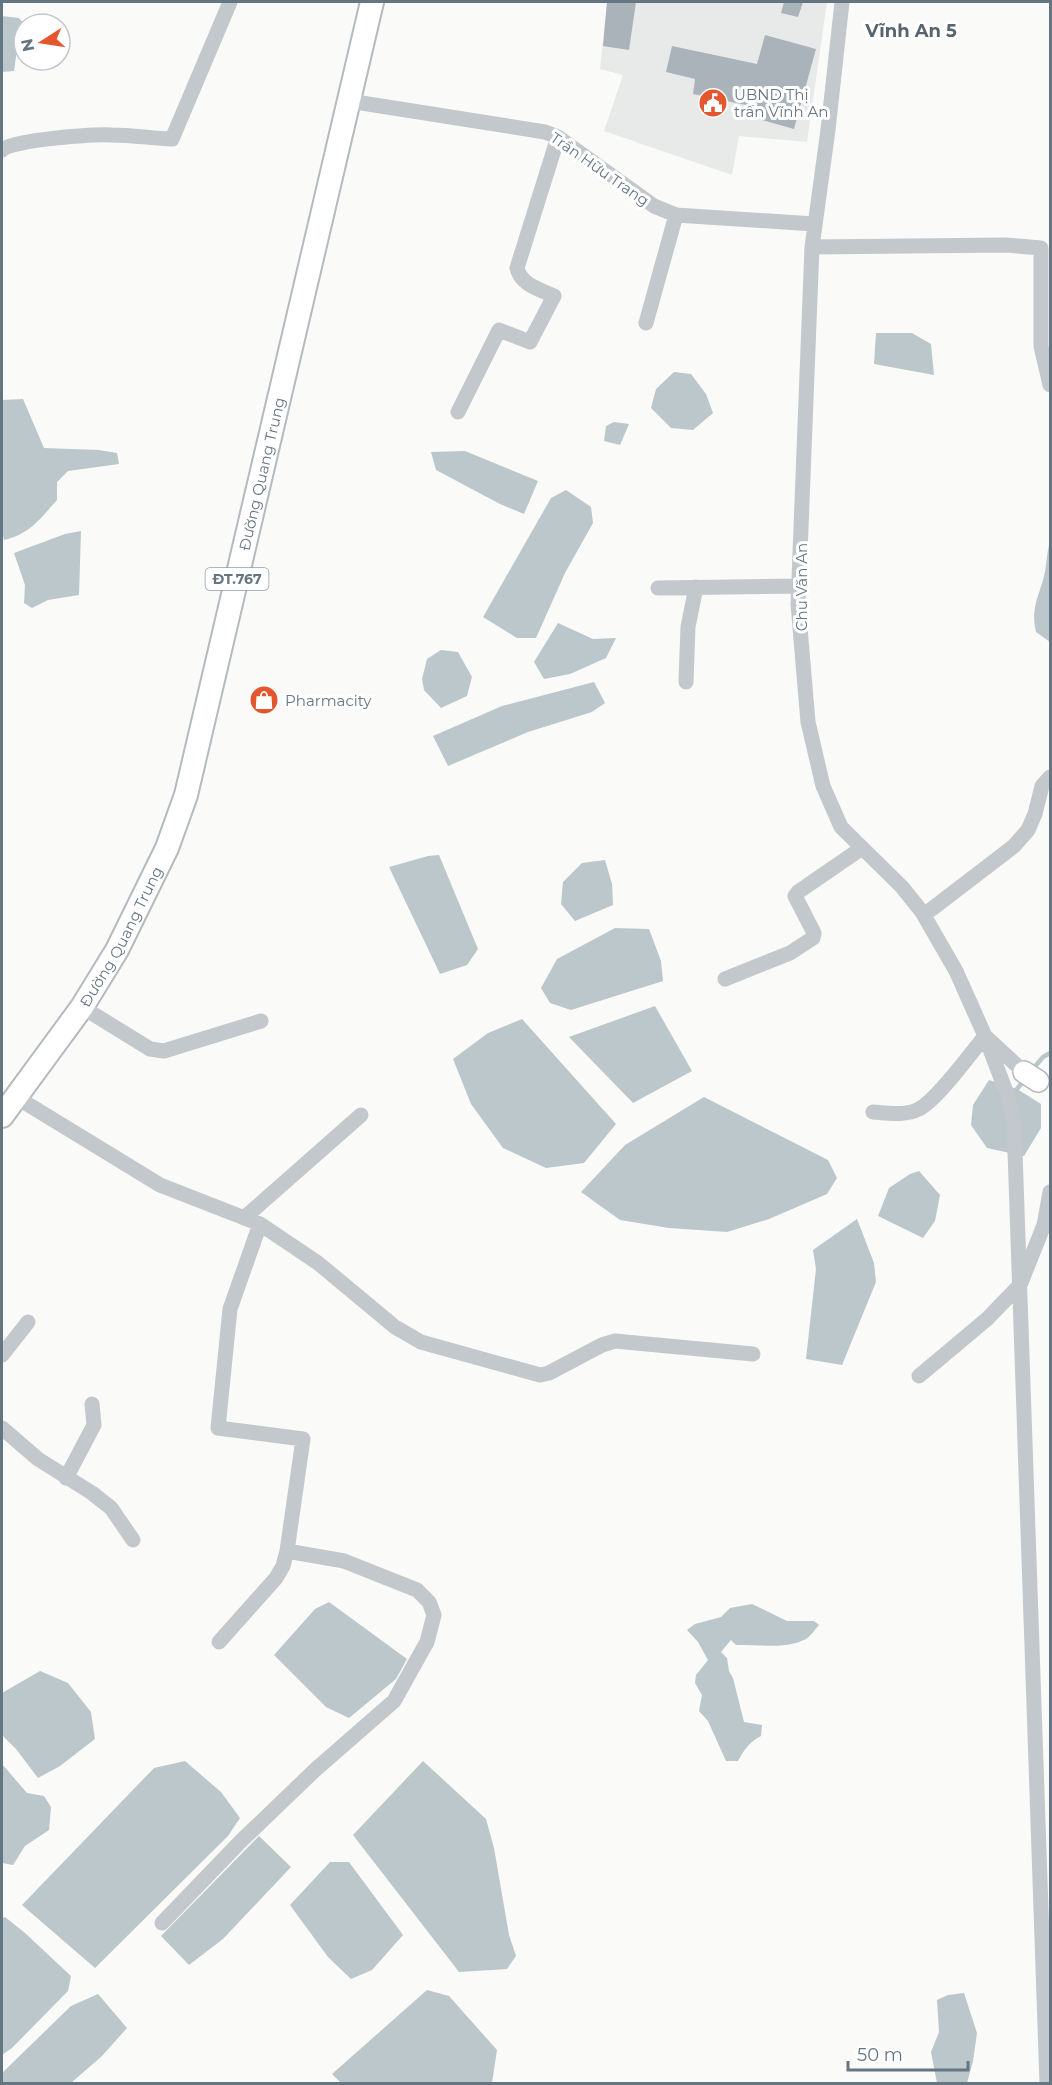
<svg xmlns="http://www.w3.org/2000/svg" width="1052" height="2085" viewBox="0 0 1052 2085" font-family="Montserrat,sans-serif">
  <rect width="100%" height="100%" fill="#fafaf8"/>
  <path fill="#e8e9e9" d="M607,2H827L807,142L739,136L732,175L604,131L623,75L600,69Z"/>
  <path fill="#bbc7cb" d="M2,16L19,18L24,24V40L17,50L14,71L2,72Z
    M876,333H912L931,344L934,375L874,364Z
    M674,372L691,374L706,394L713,413L693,430L671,428L651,408L656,389Z
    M23,399L44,448L99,450L117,453L119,464L68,471L57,482V500C40,519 30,534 4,540L2,531V400Z
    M614,422L629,424L620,445L604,441L606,426Z
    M465,451L538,481L524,514L500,504L436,470L431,452Z
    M566,490L591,507L593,523L565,573L536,638H517L483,617L551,498Z
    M81,531L79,595L48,600L32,608L24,603L25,585L14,553L65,534Z
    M1050,542V642L1036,632C1031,610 1037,600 1043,580C1047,568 1046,554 1050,542Z
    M558,623L593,639L616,638L606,658L570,674L544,679L534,662Z
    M441,650L458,652L472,677L467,696L441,708L424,690L422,679L427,659Z
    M594,682L605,703L592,712L528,732L448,766L433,736L502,706Z
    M439,855L478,949L467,965L440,974L389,867L428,856Z
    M605,860L612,884L613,905L575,921L561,904L563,882L582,863Z
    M615,928L649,929L661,961L663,981L571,1010L550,1003L541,988L557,959Z
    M655,1006L692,1071L633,1103L569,1037Z
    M522,1019L616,1124L584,1163L546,1168L503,1148L471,1104L453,1059L488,1033Z
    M989,1080L1017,1089L1041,1104V1128L1024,1156L987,1148L971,1125L973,1105Z
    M704,1097L828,1160L837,1178L827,1194L769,1219L727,1232L669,1228L620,1220L581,1192L625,1145Z
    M919,1171L940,1195L935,1221L923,1238L878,1216L889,1188L910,1174Z
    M857,1219L874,1263L876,1282L842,1365L806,1359L816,1269L813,1250Z
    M329,1602L407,1659L396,1679L349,1718L326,1707L274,1655L315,1609Z
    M752,1604L787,1621H814L819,1625C815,1629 811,1636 806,1639C785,1650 758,1644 736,1645L731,1640L721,1652L727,1658L729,1671L733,1678L744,1722L762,1725L761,1736C749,1742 744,1750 738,1761H726L708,1721L699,1711L702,1695L695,1683L696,1675L708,1660L698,1642L687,1630L695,1624L721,1617L730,1608Z
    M40,1671L68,1683L91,1712L95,1739L60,1766L38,1778L16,1749L2,1735V1693Z
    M185,1761L221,1792L240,1818L228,1836L95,1968L22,1905L154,1768Z
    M423,1761L486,1819L494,1848L509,1935L516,1956L507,1969L459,1972L353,1835Z
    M2,1764L27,1793L44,1796L51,1807L49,1830L25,1846L13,1865L2,1863Z
    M259,1836L291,1867L223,1939L189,1965L161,1936Z
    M330,1862H349L403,1935L372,1970L351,1979L328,1957L290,1905Z
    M5,1917L25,1933L71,1976L68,1991L12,2048L2,2055V1918Z
    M427,1990L449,1996L497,2050L492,2083H341L332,2074Z
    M964,1993L977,2033L973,2061L967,2083H937L931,2052L939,2032L937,2000L948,1995Z
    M98,1994L127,2028L102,2056L71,2083H2V2073L71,2006Z"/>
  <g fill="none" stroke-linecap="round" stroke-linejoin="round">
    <path stroke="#bbc7cb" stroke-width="4.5" d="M1032,1070L1043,1057L1050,1053
      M1017,1089L1025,1079"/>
  </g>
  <path fill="#aab3b9" d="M607,2H636L629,50L603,46Z
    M784,2H803L798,17L781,13Z
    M765,35L816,49L794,129L744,115L746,105L693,94L695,79L666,72L672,46L757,64Z"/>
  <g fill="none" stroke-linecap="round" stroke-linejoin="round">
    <g stroke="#b3babf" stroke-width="24">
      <path id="secondary" d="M1024,1072L1038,1081"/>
    </g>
    <g stroke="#b5babe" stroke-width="26">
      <g id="primary">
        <path id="s1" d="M2,1116L82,1007L117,950L167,848L186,795L372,2"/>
      </g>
    </g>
    <path stroke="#c3c8cc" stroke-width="15" d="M842,2L828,130L812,247L798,604L808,722L823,786L841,827L902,887L922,912L956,971L985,1036L1024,1072
      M349,101L545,132L558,137L654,206L676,215L814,224
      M2,150C10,140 94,134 111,135C131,135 151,138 172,139L230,2
      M812,247L1006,245L1041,248V346L1050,385
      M646,323L676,215
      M458,412L499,330L530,342L554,296C539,289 521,285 517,268L558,137
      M658,588L799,586
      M686,682L688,627L696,587
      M924,915L1014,846L1028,830L1035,814L1042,786L1050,777
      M725,979L790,953L813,938L814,933L795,896L798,892L862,848
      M82,1007L150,1049L164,1051L261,1021
      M16,1097L160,1185L260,1224L318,1263L395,1327L421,1342L540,1375L549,1373L602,1345L615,1341L753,1354
      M873,1112C887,1113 906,1116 919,1109C937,1100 971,1053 985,1036L1007,1094L1014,1122L1047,2084
      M244,1218L361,1115
      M2,1355L28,1322
      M919,1376L987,1319L1020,1285L1044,1225L1050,1192
      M2,1428L38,1459L92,1493L111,1508L133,1540
      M66,1478L94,1425L92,1404
      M219,1642L276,1578L283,1566L287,1551L303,1439L218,1428L230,1309L260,1224
      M162,1923L241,1841L315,1770L394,1701L427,1642L434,1615L429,1602L417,1590L344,1561L287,1551"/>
    <use href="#secondary" stroke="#fff" stroke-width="21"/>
    <use href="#primary" stroke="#fff" stroke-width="22"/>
  </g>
  <defs>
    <g id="civic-disc" transform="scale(1.5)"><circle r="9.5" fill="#e4572e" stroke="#fff"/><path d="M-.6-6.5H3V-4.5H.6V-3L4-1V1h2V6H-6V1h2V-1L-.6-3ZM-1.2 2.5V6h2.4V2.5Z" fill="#fff"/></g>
    <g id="shop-disc" transform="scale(1.5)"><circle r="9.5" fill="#e4572e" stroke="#fff"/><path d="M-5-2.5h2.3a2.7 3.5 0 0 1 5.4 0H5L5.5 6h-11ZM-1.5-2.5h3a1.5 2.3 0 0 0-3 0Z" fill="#fff"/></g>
  </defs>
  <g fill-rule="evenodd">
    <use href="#civic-disc" x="713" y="103"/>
    <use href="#shop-disc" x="264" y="700"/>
  </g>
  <g text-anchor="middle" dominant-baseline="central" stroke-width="6" stroke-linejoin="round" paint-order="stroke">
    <rect fill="#fff" stroke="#939fa8" stroke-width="1.5" x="205.5" y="568" width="63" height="22" rx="4.5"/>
    <g font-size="14" font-weight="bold" fill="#657683">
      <text x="237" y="579">ĐT.767</text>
    </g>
    <g font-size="15" fill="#657683" stroke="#fff" text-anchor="start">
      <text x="734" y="94">UBND Thị<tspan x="734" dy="17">trấn Vĩnh An</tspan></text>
      <text x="285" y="700">Pharmacity</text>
    </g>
    <g font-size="15" fill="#657683" stroke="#fff">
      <text transform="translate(600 169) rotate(35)">Trần Hữu Trang</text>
      <text stroke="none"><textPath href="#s1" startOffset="702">Đường Quang Trung</textPath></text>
      <text transform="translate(801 587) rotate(-90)">Chu Văn An</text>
      <text stroke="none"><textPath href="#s1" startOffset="216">Đường Quang Trung</textPath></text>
    </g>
    <g font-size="18" font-weight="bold" fill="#57646e" stroke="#fff">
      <text x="911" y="31">Vĩnh An 5</text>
    </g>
  </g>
  <rect width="1052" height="2085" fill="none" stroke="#657683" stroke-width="6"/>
  <g transform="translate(42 42) rotate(258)"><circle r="28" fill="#ffffff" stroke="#c1c8cd" stroke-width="1.5"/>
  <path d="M0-4.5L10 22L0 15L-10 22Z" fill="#e4572e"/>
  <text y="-9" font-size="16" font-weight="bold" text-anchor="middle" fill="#657683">N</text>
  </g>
  <path d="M848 2061v9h120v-9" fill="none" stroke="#657683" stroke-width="3"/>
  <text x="857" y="2061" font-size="18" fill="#657683" stroke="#ffffff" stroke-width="4.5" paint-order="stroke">50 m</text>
</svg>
